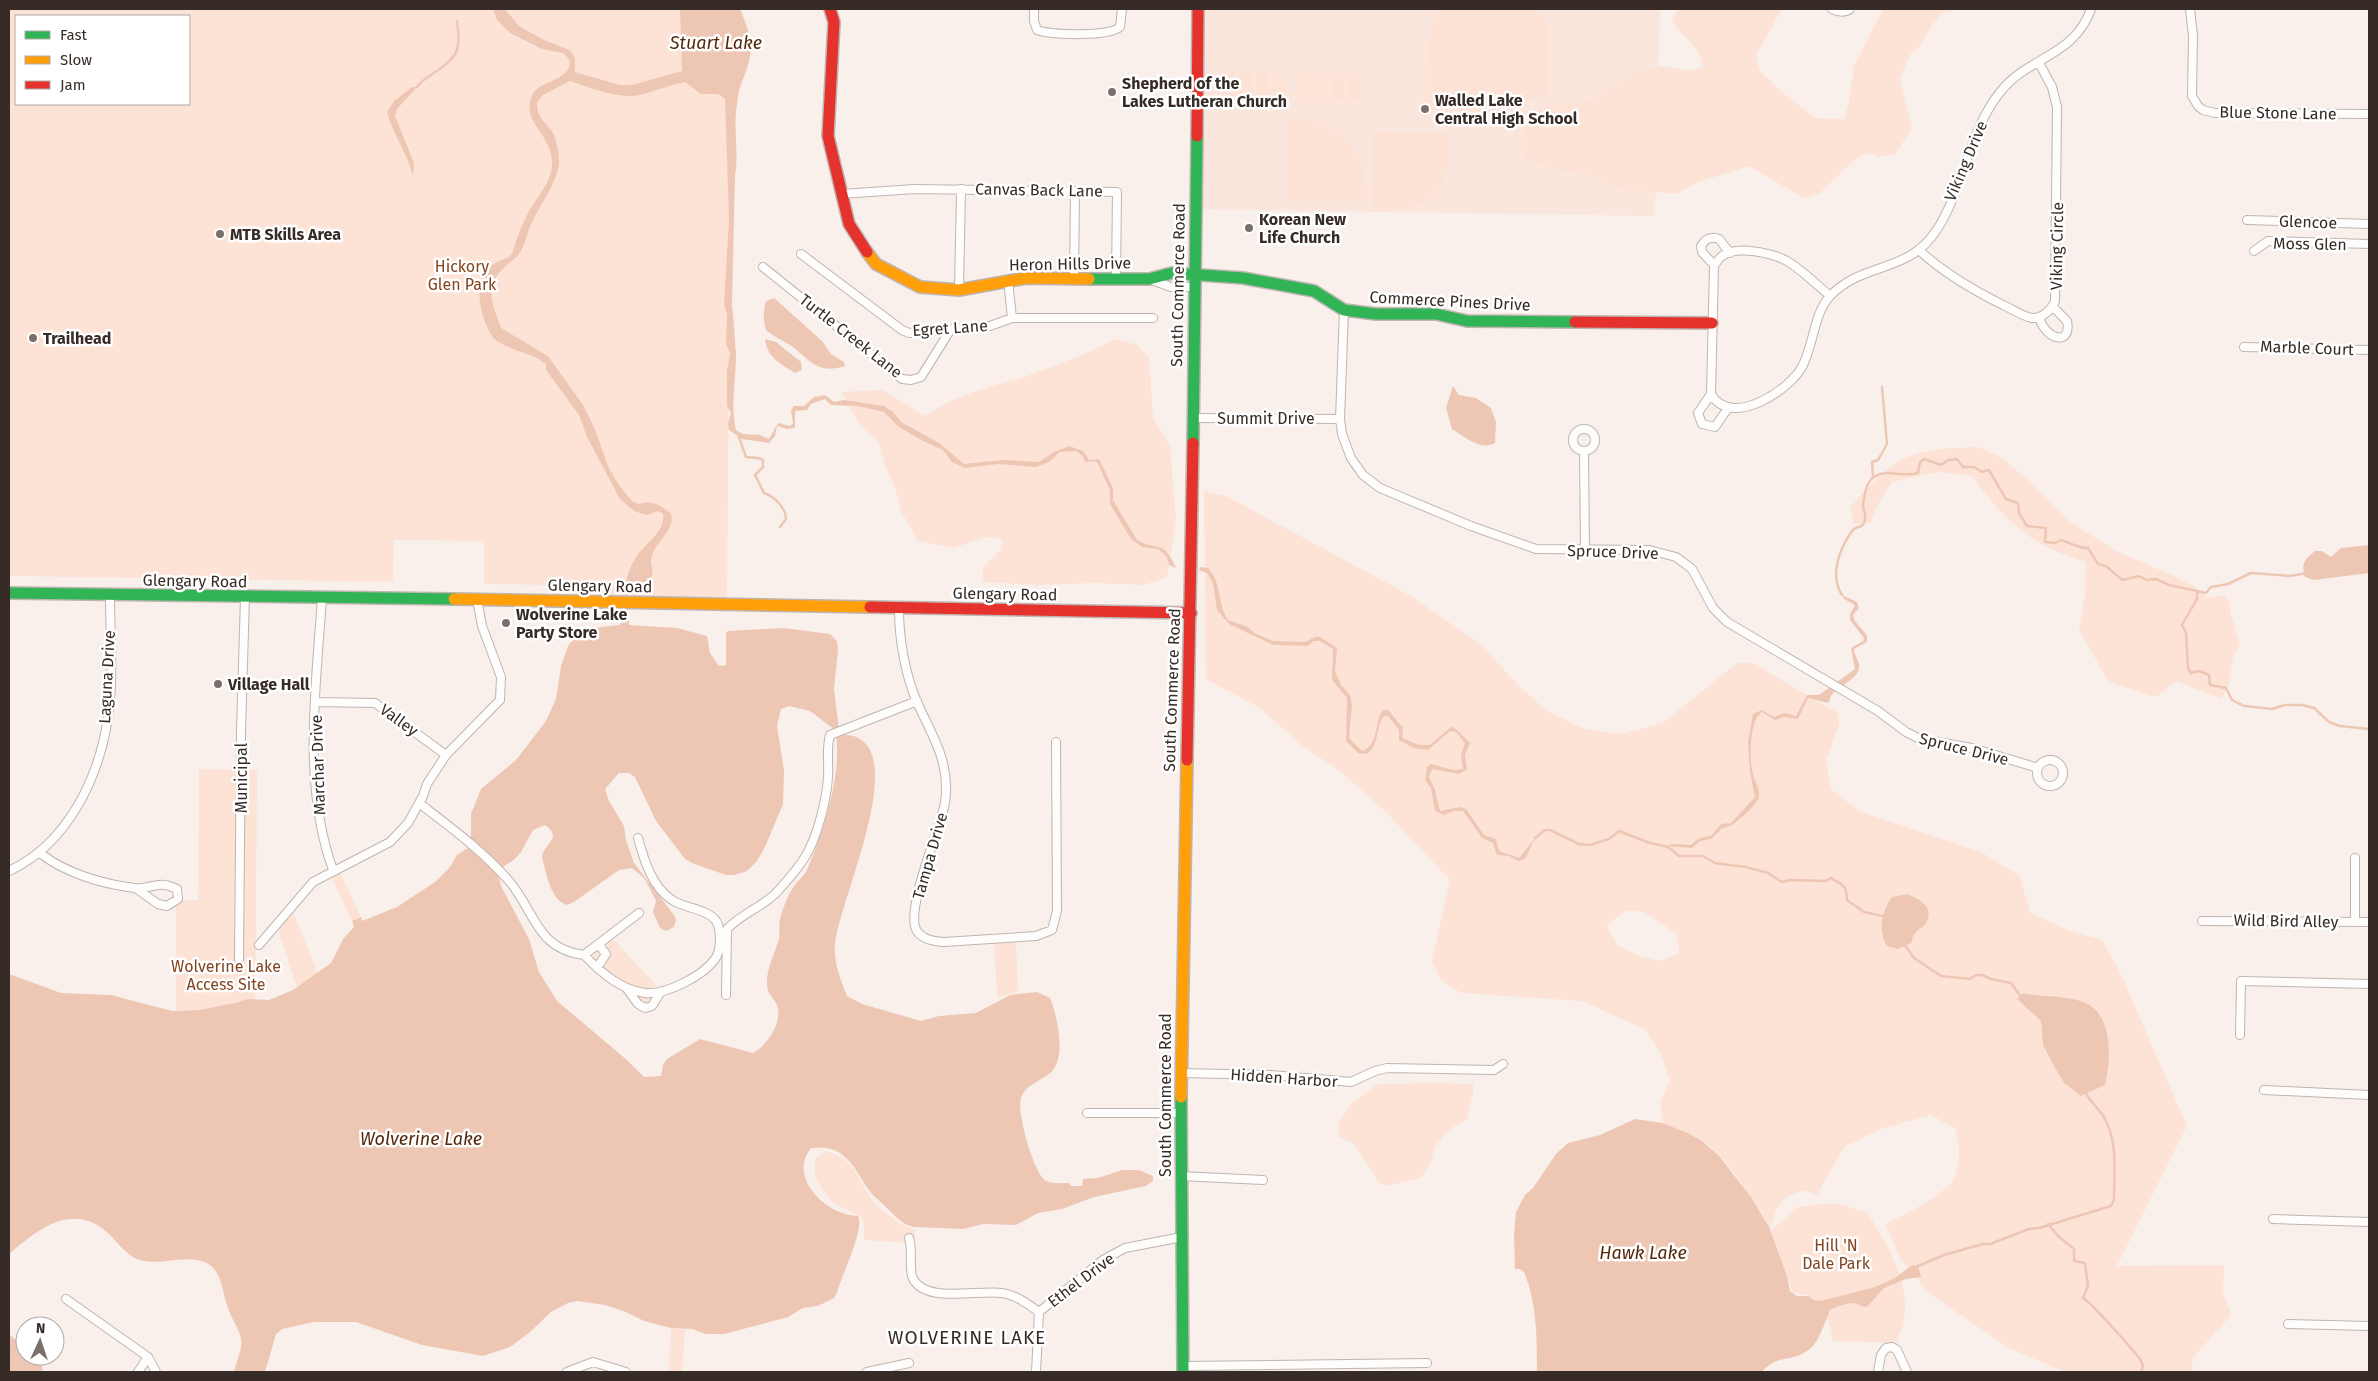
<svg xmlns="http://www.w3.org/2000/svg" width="2378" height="1381" viewBox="0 0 2378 1381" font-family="'Fira Sans',sans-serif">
  <rect width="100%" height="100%" fill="#f9f0eb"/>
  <path fill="#fae6dc" d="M1195,9H1660L1655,216L1191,209Z"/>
  <path fill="#fce3d6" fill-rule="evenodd" d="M9,9H732L727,600L552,598V585L484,584V541L394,540L393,582L9,576ZM16,16H189V104H16Z
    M1435,9H1535L1548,23L1547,96L1481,110H1434L1425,100L1427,52Z
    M1679,9H1782L1756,55L1759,70L1783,93L1815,118L1844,119L1849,101L1854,66L1883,9H1958L1942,13L1930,28L1921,45L1909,56L1900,80L1912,128L1895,154L1879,157L1866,153L1853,161L1820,193L1803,198L1749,166L1696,183L1677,194L1621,189L1594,176L1557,170L1527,160L1520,145L1527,125L1539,109L1591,100L1616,86L1628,73L1663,66L1690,71L1702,67C1704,48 1680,37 1672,19Z
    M1223,72H1235V100H1222Z
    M1239,72H1252V100H1239Z
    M1256,72L1269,73V100H1256Z
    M1273,73H1286V101H1273Z
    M1297,73H1310V101H1297Z
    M1314,73L1327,74V101H1314Z
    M1331,74H1344V101H1331Z
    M1348,74H1361L1360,101H1347Z
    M1287,117C1342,122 1365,145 1367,201L1291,200L1286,195Z
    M1377,132L1450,133C1450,191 1433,212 1373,211V138Z
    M1116,339L1137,345L1149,358L1153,417L1170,446L1176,521L1167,577L1144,585L1093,583L1037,585L983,582V568L1000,550L1003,539L987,537L953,548L918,541L901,511L895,488L885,465L879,443L858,422L841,392L883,390L925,416C956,394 989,388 1024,377C1056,366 1086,354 1116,339Z
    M1978,447L2002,458L2032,483L2070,522L2116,551L2176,577L2193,586L2208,598L2224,595L2230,602V612L2240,645C2230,657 2232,669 2229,684C2227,689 2224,694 2222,699L2176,681L2156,697L2109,682L2079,630L2085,595L2086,562C2073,557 2059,553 2046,547C2015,530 1992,504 1972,476L1937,472L1892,482L1878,504L1871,523L1854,524L1850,508C1865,490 1883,469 1905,458C1927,448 1955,448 1978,447Z
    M1204,491L1226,496L1411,596L1479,643L1521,688L1547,711L1584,729L1621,734L1663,723L1737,663H1753L1838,713L1839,725L1826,760L1831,789L1859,811L1981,852L2020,876L2030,913L2070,931L2102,940L2120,972L2187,1126L2117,1266L2224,1265L2223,1292L2231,1315L2192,1359L2193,1372H2065L2007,1347L1929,1293L1899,1257L1886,1224C1902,1216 1947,1193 1954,1179C1961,1162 1959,1146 1956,1129L1931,1115L1878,1130L1844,1147L1817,1195L1805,1190C1780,1197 1777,1205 1770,1229C1753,1199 1730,1161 1702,1140C1690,1132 1676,1128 1663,1123L1660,1102L1670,1080L1661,1055L1646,1030L1582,1001L1461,993L1441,980L1432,961L1450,880L1386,812L1340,771L1305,748L1260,708L1206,679ZM1906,894C1936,902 1928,914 1915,933L1882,937C1882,916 1881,896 1906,894ZM1626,910L1644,912L1677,934L1679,953L1660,961L1640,956L1617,945L1607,926ZM2024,993C2038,997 2050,994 2063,997C2117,1008 2105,1043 2103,1086L2081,1096L2064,1083L2054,1066L2043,1045L2041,1021L2033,1012Z
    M199,769L257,770L255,1052L192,1010H176V904L180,900H198Z
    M339,870L361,917L352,921L330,874Z
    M292,909L318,973L297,988L278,929Z
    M613,939L657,986L654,988L657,993L650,1003L644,1005L593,961L595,953Z
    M1016,940L1018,991L997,998L994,942Z
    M1439,1083L1473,1084C1474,1097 1469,1107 1467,1119L1450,1129L1435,1146L1431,1162L1421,1178L1385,1186L1379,1182L1354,1144L1339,1137L1338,1123L1350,1105L1377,1084Z
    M825,1151C858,1159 856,1180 874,1202C880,1210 890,1216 898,1222C904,1225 908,1229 915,1229V1243L864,1240V1224L861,1217L832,1202L825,1193L815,1178V1159Z
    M1834,1203L1867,1212C1885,1241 1906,1273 1905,1309C1905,1320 1900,1332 1897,1343L1833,1341C1827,1313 1826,1295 1793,1293L1771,1231L1797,1207Z
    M671,1328L685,1329L682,1372H669Z"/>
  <path fill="#eec7b4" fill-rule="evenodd" d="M493,9H505L519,26L544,40L570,50L575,58V72L620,85H632L682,71L680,9H740C745,21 750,33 751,46C751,60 745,74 740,87C738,93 737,106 736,113C734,134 739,155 735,176L732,305C734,322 735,339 736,356C736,380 730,406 736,430L743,434L760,435L769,439L778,423L790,426L793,423L791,410L794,406H804L814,397L825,395L834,402L844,400L884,406L892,411L901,422L939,443L964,464L1003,460L1039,462L1052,453L1069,446L1083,451L1089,460L1099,459L1113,488V500L1137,540C1160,552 1163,539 1176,568L1169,565L1167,557L1158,549L1142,547L1131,539L1110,504V490L1098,464L1096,461L1085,462L1083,456L1076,451L1060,452L1049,462L1036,467L998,464L965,468L952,462L943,450L923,441L899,427L884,412L858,406L831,405L825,399L811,404L807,410L795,411V428L787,429L777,426L775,436L769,443L742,439L729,430L728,423L731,413L727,406V371L730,353L726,344L727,315L724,304L729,219L725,99L718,94H701L685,82C671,85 657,90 644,94C620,101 592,88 570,81L543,95L537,102C537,121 547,121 554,135C557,144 561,160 558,169C553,189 540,205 531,224C527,233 525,247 518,255C509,265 495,272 492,287C489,299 497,316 501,328L548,356L583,405L594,427L608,466L618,484L633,502L639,504C654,500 658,505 671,513C676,529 656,541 652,556C649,563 654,569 652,576C643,585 634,596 622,595C626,583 628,569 635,559C643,544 666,533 663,514L658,511L646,515L634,511L620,499L587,437L579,415L546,370V364C530,351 508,351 493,338C480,317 471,283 492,265C498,260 506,260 512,254C516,240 521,227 527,215C536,198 554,180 552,160C549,132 523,123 531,98C536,80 563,84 570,65L569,59L563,53L542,49L510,33L497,20Z
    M412,87H417L397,109L395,116L414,163L413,176C408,154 393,135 387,112L394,101Z
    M774,298L822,341L831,354L844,362L845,366C819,374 812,363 793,347C784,341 774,337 766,330C763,320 763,311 766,301Z
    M765,339L776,342L801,362L802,370L795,373C781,364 767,358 765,339Z
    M1453,386L1459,395L1476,398L1491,408L1496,422L1495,443C1480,451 1465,437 1452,429L1446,408Z
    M2369,545V573L2314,580L2305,577C2301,563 2304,560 2315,551H2322L2331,557L2341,548Z
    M1201,567L1208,568C1223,585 1216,600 1228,620L1248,627L1254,633L1273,641L1305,642L1315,637H1320L1337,648L1335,671L1341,685L1350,695L1352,705L1349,738L1362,751C1379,746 1374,721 1383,710H1388L1403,728L1402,738L1419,745H1430L1451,727L1455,728L1470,743L1465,755L1467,769L1459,774L1432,769L1429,777L1435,790L1440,811L1460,807L1466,809L1484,835L1496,839L1499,851L1519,858L1535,838L1525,859L1518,861L1509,856L1497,855L1493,843L1482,838L1463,811H1454L1444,815L1435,811L1431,788L1425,780L1427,767L1431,764L1453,770L1463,769L1461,755L1465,743L1456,732L1450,731L1428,750L1414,748L1399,740V730L1388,716H1384C1375,727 1380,744 1367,754L1358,753L1346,741L1347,698L1332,680L1333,649L1320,641H1314L1307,646L1273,645L1229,624L1217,610L1213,583L1207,573L1198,570Z
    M1842,595L1857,602L1859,608L1853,615L1855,621L1867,635V642L1854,649C1854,655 1860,661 1859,668C1856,684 1830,686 1829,703L1808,698L1798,719L1784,717L1775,720L1762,712C1749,720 1749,760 1753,774C1755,782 1762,792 1758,800C1754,806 1747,813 1742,817C1735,823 1731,827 1722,828L1711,839L1700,841L1692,848L1666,846L1672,844L1691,845L1698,839L1712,835L1721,824L1731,823L1755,797L1750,772L1748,742L1753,714L1762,710L1774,717L1785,713L1796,716L1807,695H1819L1855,669L1851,648L1863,641L1864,638L1850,620V614L1855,605L1844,599Z
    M622,607L628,608L629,625L677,628L707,636L710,653L719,666L726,665V632L729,631L784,628L830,634L837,641L838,650L834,689L839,729L843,735C851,735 858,736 864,742C899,775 840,901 835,944C833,961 841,981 847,996L862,1004L921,1021L939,1016L976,1013L1010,995L1037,992L1050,998C1057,1015 1068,1060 1049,1074C1038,1083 1026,1084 1021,1098C1016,1111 1034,1175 1046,1181C1052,1184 1062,1183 1069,1183L1071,1186H1082L1083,1179L1098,1178L1122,1170H1139L1153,1176V1181L1146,1186L1094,1197L1062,1209L1038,1213L1016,1225L984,1224L963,1229L914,1227C903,1225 897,1218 889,1210C884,1205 877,1199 872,1194C854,1171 848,1143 811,1148C787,1178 827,1216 858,1216C865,1229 841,1276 837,1293L834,1298L818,1306L803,1308L788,1317L724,1334H706L692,1329L671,1328L644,1321L626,1312L605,1305L577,1301L568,1303L551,1312L529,1333L510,1347L483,1356L422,1345L356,1322H314L282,1329L276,1334L265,1372H234C236,1362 243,1349 241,1339C239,1328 231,1318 228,1308C221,1290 223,1267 201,1261C181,1255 160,1266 140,1260C128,1257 118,1243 109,1234C73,1200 37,1230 9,1254V974L61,993L111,995L172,1011L199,1010L235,1003L248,999L269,1000L293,990L331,963L343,939L354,927L352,921L361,917L362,921L397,907L435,882L450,867L457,855L471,846V814L481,789L516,760L546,721L556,699L561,666L569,644L586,629L619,625L622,622ZM789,706L810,711L835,730C844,770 823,832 807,870C804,876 797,881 793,888C787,896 783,909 780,919C778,927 781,934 778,942C774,955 766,970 767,985C767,994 774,998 777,1005C783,1023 767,1045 753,1053L700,1039L667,1059L663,1065L661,1076L644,1077L627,1060L557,1001L539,972L529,939L501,886L498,873L501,868L514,860L521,852L533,830L545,825C564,838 543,844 542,857C546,872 550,900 567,905L574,902L619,870L632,868L645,879L656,901L653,912L660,928L666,931L674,927L676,920L674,915L634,863L626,840L624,826L609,801L605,789L619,773H629L635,777L656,821L685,859L694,864L726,875H734L747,871L757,861L765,847L783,804L784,770L777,726L781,709Z
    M1906,894C1921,898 1936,909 1925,925C1922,928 1918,929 1916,932C1913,935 1912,940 1911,943L1898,949L1887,946C1878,932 1881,910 1892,897Z
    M2023,993C2043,997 2065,995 2083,1002C2114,1013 2111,1060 2105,1085L2081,1096L2064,1083L2054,1066L2043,1045L2041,1021L2017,999Z
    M1635,1119L1663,1123L1688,1133L1701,1140L1719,1156L1751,1197L1770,1229L1787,1276L1790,1291L1797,1296H1809L1814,1300L1821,1301L1875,1287L1895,1278L1912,1265L1918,1266L1921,1277L1906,1279L1884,1288L1867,1307C1862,1307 1858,1304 1853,1303C1847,1303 1835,1307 1830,1310C1829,1311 1821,1338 1812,1347C1792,1365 1779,1352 1762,1372H1537C1537,1338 1537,1304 1524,1272L1520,1269H1515L1514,1235L1516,1212L1525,1195L1533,1188L1556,1154L1568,1143L1600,1135Z
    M9,1334L25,1348V1356H34L42,1364L43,1372H9Z"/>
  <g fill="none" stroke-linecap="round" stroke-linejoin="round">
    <path stroke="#eec7b4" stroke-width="2.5" d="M417,87C421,81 425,79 431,75C458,56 461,54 457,21
      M739,437L746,457L758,458L763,460V467L755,475L764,493C774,496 786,508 786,519L780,527
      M1873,477L1872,462L1878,460L1887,444L1882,387
      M2197,593V599L2182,625L2186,633L2188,668L2191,673L2199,671L2209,675L2210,685L2226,688L2232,700L2244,706L2272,709L2285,705H2302L2314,708L2329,722L2340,726L2369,729
      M1842,595C1829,575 1840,548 1852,531C1856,525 1862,529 1864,523C1868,514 1863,512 1863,505C1864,496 1867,481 1874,477C1886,468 1902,478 1918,473L1920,462L1924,459L1941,465L1948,460L1957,459L1963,467H1974L1982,472L1989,470L2006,499L2018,503L2019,513L2027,526L2046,528L2045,542L2055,543L2061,540C2071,543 2077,548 2088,548L2098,564L2106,566L2122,580L2139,576L2147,580L2156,579L2169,585L2206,593L2211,587L2228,584L2251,573L2290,576L2307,573
      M1535,838L1545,830H1550L1579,844L1590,845L1609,839L1619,831L1650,843L1668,847L1679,856H1703L1715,863L1746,867L1768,873L1782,882L1790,880L1826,881L1831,878C1844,886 1846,884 1847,900L1864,912L1887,917
      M1904,944L1914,958L1941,976L1970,979L1976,975H1982L1991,979L2011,983L2021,997
      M2048,1224L2059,1237L2074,1249V1261L2085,1263L2088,1286L2083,1298C2090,1301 2132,1349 2140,1359L2143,1366L2141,1372
      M1918,1266L1944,1255L1983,1244H1990L2029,1229L2039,1228L2111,1206L2114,1200C2114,1173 2118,1143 2105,1119C2100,1109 2089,1102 2085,1091"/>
    <g stroke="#beb5b1" stroke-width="10">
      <path id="street" d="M1034,9V21L1037,30C1052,35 1108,37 1120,27L1122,9
        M1832,9C1837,12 1845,13 1850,9
        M2190,9L2193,36L2192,96L2198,106L2203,110L2215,113L2369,114
        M841,194L915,189L1117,192L1116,279
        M2247,220L2369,224
        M1920,251C1945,274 1973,290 2003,305C2012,309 2022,316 2032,318C2042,319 2052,309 2055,301L2057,107L2052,87L2039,63
        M2254,251L2268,241L2369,244
        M801,254L902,330L909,333L990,326L1012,318H1153
        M1714,265L1702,252L1701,246C1706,238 1711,236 1719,239L1730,253
        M763,267L902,379L911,380L921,377L951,329
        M1074,278L1075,191
        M1149,279L1171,287H1195
        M1008,280L1012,318
        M959,290L961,189
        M1830,296C1816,284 1802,270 1787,261C1772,253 1737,245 1722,256C1719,258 1717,262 1714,265L1711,394C1731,429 1791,390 1803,365C1814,343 1814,312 1831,295C1865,261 1907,274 1936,231C1964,189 1968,131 2001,91C2029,56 2074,57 2091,9
        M1344,310L1340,419L1342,434L1351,458L1363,475L1380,488L1471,526L1536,549L1649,550L1676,557L1692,569L1713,608L1727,622L1878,711L1906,732L1920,739L1972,748L2038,768
        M2039,317C2046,341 2072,346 2067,321L2053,307
        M2244,347L2369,350
        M1711,394L1698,413L1702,424L1715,427L1728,408
        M1193,418L1340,419
        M1573 440a11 11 0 1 1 22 0a11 11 0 1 1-22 0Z
        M1584,452L1585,550
        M322,598C316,687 302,785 333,870
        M899,609C899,639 905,674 917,702C932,736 951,762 945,803C940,829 904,912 917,931C923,940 934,941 944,942L1036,936L1052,930L1057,911L1056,742
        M316,702L375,703L446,755
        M2037 773a13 13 0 1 1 26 0a13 13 0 1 1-26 0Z
        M419,803C450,827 483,851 509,881C535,911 536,949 584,955L639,913
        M40,853C65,873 102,884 135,888C152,890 156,879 177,889L178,899L167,906L158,904L137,889
        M2355,858V922
        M9,871C67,844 99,779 108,717C114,678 110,636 110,596
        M2202,921L2369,922
        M259,945L313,882L390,842L408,823L423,796L427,784L446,755L500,700L501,677L482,626L477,599
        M584,955C602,973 619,989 645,993C666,995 703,976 715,959C721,951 721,934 718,925C713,909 685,909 672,900C652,887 644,860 638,838
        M239,959L241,731L245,597
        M597,968L606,954L599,945
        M627,989L638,1004L645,1008L652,1006L660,993
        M726,995L727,929C741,914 762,907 776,893C786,882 797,870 805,857C817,838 827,799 828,776C829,762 826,749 830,735L917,701
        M2240,1035L2241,981L2369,984
        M1181,1073L1271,1075L1351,1082L1375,1071L1387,1068L1494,1070L1503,1064
        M2264,1090L2369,1095
        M1087,1113H1181
        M1180,1176L1263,1180
        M2273,1219L2369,1222
        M909,1238C913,1250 909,1264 912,1276C922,1305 979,1289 1002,1293C1016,1295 1028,1304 1039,1312
        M66,1299L148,1357L156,1372
        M2288,1324L2369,1326
        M1182,1366L1427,1363
        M138,1372L148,1357
        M567,1372L593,1362L626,1372
        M867,1372L909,1363
        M1036,1372L1039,1312L1103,1260L1125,1248L1182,1237
        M1878,1372L1881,1355L1886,1348L1892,1347L1897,1350L1907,1372"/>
    </g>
    <g stroke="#beb5b1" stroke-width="14">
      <path id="fast" d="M1089,279H1149L1172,273L1243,278L1314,291L1344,310L1376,314H1436L1467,321L1575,322
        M1193,443L1197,136
        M9,593L454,599
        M1181,1097L1183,1372"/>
    </g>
    <g stroke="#beb5b1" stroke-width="14">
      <path id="slow" d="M867,252L876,264L920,287L959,290L1026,278L1089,279
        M454,599L870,607
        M1181,1097L1187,760"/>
    </g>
    <g stroke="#beb5b1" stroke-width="14">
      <path id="jam" d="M830,9L834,22L828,136L849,224L867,252
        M1197,136L1198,9
        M1575,322L1712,323
        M870,607L1191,613
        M1187,760L1193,443"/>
    </g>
    <use href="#street" stroke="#fefdfc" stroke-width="8"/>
    <use href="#fast" stroke="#30b455" stroke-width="11"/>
    <use href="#slow" stroke="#ff9f0a" stroke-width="11"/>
    <use href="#jam" stroke="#e5322d" stroke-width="11"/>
  </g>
  <g fill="#7a706b" stroke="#fff" stroke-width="2">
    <circle cx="1112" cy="92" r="5"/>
    <circle cx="1425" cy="109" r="5"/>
    <circle cx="1249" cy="228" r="5"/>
    <circle cx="220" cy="234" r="5"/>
    <circle cx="33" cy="338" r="5"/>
    <circle cx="506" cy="623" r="5"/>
    <circle cx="218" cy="684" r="5"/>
  </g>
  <g text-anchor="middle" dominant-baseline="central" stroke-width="5" stroke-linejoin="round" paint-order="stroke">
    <g font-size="16" font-weight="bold" fill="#362b26" stroke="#fff" text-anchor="start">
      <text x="1122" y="83">Shepherd of the<tspan x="1122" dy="18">Lakes Lutheran Church</tspan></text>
      <text x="1435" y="100">Walled Lake<tspan x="1435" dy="18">Central High School</tspan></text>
      <text x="1259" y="219">Korean New<tspan x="1259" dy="18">Life Church</tspan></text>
      <text x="230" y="234">MTB Skills Area</text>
      <text x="43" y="338">Trailhead</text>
      <text x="516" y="614">Wolverine Lake<tspan x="516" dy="18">Party Store</tspan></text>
      <text x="228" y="684">Village Hall</text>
    </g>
    <g font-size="16" fill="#362b26" stroke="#fff">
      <text transform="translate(2278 113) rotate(1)">Blue Stone Lane</text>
      <text transform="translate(1966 161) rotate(-67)">Viking Drive</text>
      <text transform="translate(1039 190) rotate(1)">Canvas Back Lane</text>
      <text transform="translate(2308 222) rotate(2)">Glencoe</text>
      <text transform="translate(2310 244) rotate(1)">Moss Glen</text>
      <text transform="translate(2057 246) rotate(-89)">Viking Circle</text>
      <text transform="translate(1070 264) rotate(-1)">Heron Hills Drive</text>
      <text transform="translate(1178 285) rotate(-89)">South Commerce Road</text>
      <text transform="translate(1450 301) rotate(3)">Commerce Pines Drive</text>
      <text transform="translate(950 328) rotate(-4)">Egret Lane</text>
      <text transform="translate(851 336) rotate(38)">Turtle Creek Lane</text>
      <text transform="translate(2307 348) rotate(2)">Marble Court</text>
      <text x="1266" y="418">Summit Drive</text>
      <text transform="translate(1613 552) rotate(2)">Spruce Drive</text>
      <text transform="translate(195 581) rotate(1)">Glengary Road</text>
      <text transform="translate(600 586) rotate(1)">Glengary Road</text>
      <text transform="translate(1005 594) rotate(1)">Glengary Road</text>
      <text transform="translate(107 677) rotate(-87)">Laguna Drive</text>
      <text transform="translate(1172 690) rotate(-88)">South Commerce Road</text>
      <text transform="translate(399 720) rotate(36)">Valley</text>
      <text transform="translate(1964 749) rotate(14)">Spruce Drive</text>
      <text transform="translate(318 765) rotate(-92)">Marchar Drive</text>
      <text transform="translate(241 778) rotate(-90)">Municipal</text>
      <text transform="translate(930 856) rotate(-74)">Tampa Drive</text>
      <text transform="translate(2286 921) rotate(1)">Wild Bird Alley</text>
      <text transform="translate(1284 1078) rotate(4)">Hidden Harbor</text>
      <text transform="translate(1165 1095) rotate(-90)">South Commerce Road</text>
      <text transform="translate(1081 1280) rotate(-37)">Ethel Drive</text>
    </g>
    <g font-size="16" fill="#83441f" stroke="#fff">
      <text x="462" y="266">Hickory<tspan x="462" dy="18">Glen Park</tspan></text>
      <text x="226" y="966">Wolverine Lake<tspan x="226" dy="18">Access Site</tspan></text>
      <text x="1836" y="1245">Hill 'N<tspan x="1836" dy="18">Dale Park</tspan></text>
    </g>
    <g font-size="18" font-style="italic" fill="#56270a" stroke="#fff">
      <text x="716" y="43">Stuart Lake</text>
      <text x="421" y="1139">Wolverine Lake</text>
      <text x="1643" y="1253">Hawk Lake</text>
    </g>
    <g font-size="19" letter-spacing="1" fill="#362b26" stroke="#fff">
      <text x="967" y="1337">WOLVERINE LAKE</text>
    </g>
  </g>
  <rect width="2378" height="1381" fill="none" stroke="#362b26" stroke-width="20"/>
  <rect x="15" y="15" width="175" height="90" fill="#ffffff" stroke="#afaaa8"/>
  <rect x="25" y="31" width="25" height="8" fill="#30b455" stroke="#afaaa8"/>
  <text x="60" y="40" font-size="15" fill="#362b26">Fast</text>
  <rect x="25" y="56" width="25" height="8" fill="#ff9f0a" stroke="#afaaa8"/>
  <text x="60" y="65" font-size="15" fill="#362b26">Slow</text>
  <rect x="25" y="81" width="25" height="8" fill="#e5322d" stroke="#afaaa8"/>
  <text x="60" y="90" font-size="15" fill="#362b26">Jam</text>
  <g transform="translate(40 1341) rotate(3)"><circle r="24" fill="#ffffff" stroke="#afaaa8"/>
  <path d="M0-4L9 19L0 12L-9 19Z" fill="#7a706b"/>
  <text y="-8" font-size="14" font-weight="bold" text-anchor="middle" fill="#362b26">N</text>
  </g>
</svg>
